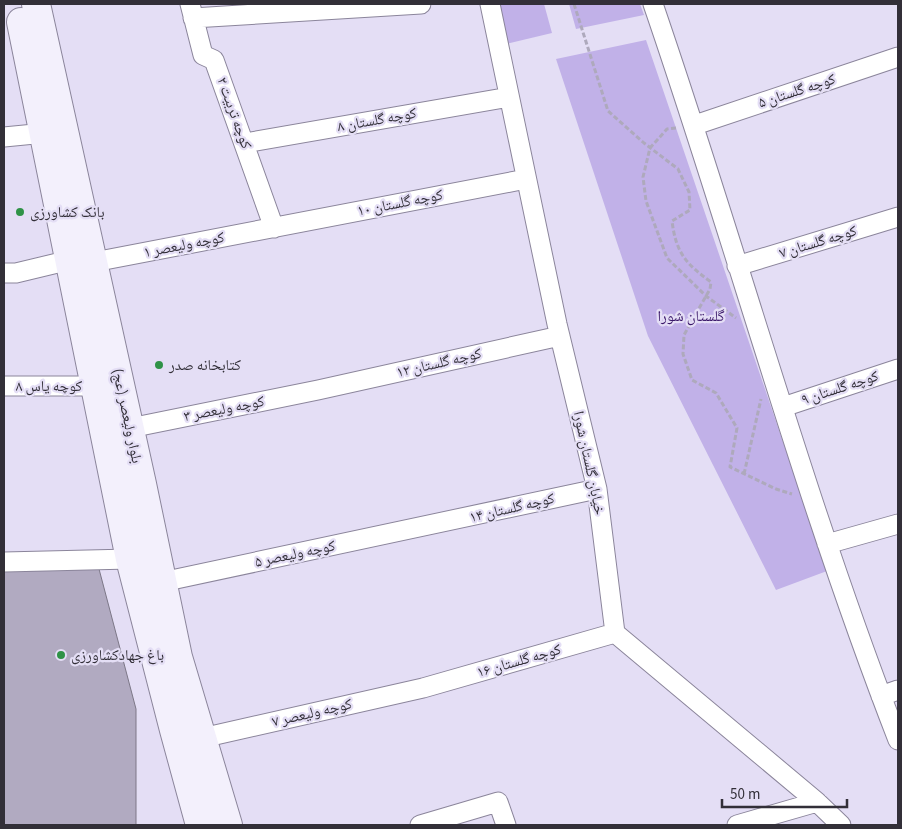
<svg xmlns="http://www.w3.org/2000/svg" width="902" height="829" viewBox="0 0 902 829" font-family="'Source Sans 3','Noto Naskh Arabic',sans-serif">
  <rect width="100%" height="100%" fill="#e4def5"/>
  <path fill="#c1b1e8" d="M493,4H544L552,33L498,46Z
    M569,4H640L644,15L576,29Z
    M646,40L827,571L776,590L648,336L556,59Z"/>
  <path fill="#b1aac1" stroke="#7c7787" d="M99,569L136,709V825H4V570Z"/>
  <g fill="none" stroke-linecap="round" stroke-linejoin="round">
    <g stroke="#8b859b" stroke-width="21">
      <path id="street" d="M190,4L203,55L214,60L274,228
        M490,4L557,324L597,489L615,633L817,802L841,825
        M653,4C737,248 804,499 898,740
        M193,18L421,4
        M695,125L898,57
        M4,137L45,133
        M245,143L509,97
        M94,262L526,179
        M737,266L898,217
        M4,273H16L70,260
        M4,386H95
        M783,407L898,369
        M130,428L318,390L560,336
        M827,544L898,524
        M4,562L130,559
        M162,582L597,489
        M881,696L898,690
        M202,738L423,688L615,633
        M420,825L498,802L506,825
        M737,825L817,802"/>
    </g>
    <g stroke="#8b859b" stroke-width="30">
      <path id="secondary" d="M36,4L142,484L178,657L228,825
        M21,22L130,559L174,730L200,825"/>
    </g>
    <path stroke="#aea9bc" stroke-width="3" stroke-dasharray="5 2.5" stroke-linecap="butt" d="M574,4L608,111L644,143L678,169L689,192L690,210L672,221C676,253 686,264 711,282L710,289L684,335L683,354L692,380L716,393L737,428L730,467L776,489L792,494
      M676,128L667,129L650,148L643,177L646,201L667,258L706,296L736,318
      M744,474L761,399"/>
    <use href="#street" stroke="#fff" stroke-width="19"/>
    <use href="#secondary" stroke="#f3f0fc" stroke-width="28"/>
  </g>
  <g fill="#2f9247" stroke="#e4def5" stroke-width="2">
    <circle cx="20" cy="212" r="5"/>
    <circle cx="159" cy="365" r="5"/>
    <circle cx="61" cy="655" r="5"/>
  </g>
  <g text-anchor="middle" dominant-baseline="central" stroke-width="4.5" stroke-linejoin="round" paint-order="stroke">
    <g font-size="15" fill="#322f38" stroke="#e4def5">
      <text transform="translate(797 91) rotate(-18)">کوچه گلستان ۵</text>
      <text transform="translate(234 113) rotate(70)">کوچه تربیت ۲</text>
      <text transform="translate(377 120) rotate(-10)">کوچه گلستان ۸</text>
      <text transform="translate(400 203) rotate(-11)">کوچه گلستان ۱۰</text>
      <text transform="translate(818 242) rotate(-17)">کوچه گلستان ۷</text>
      <text transform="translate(184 245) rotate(-11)">کوچه ولیعصر ۱</text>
      <text transform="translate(439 363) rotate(-13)">کوچه گلستان ۱۲</text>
      <text x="49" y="386">کوچه یاس ۸</text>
      <text transform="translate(840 388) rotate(-18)">کوچه گلستان ۹</text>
      <text transform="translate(224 409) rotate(-11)">کوچه ولیعصر ۳</text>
      <text transform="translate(127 416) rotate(78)">بلوار ولیعصر (عج)</text>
      <text transform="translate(589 463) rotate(78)">خیابان گلستان شورا</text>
      <text transform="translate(512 508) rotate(-13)">کوچه گلستان ۱۴</text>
      <text transform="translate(295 554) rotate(-12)">کوچه ولیعصر ۵</text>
      <text transform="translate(519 661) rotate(-16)">کوچه گلستان ۱۶</text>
      <text transform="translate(312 713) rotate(-13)">کوچه ولیعصر ۷</text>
    </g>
    <g font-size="15" fill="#322f38" stroke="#e4def5" text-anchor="start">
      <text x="30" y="212">بانک کشاورزی</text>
      <text x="169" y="365">کتابخانه صدر</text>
      <text x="71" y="655">باغ جهادکشاورزی</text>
    </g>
    <g font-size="15" fill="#3a1769" stroke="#e4def5">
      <text x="691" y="316">گلستان شورا</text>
    </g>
  </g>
  <rect width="902" height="829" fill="none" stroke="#322f38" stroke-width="10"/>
  <path d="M722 799v8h125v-8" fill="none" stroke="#322f38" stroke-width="2.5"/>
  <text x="730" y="799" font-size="15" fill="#322f38" stroke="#e4def5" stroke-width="4" paint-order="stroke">50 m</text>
</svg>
